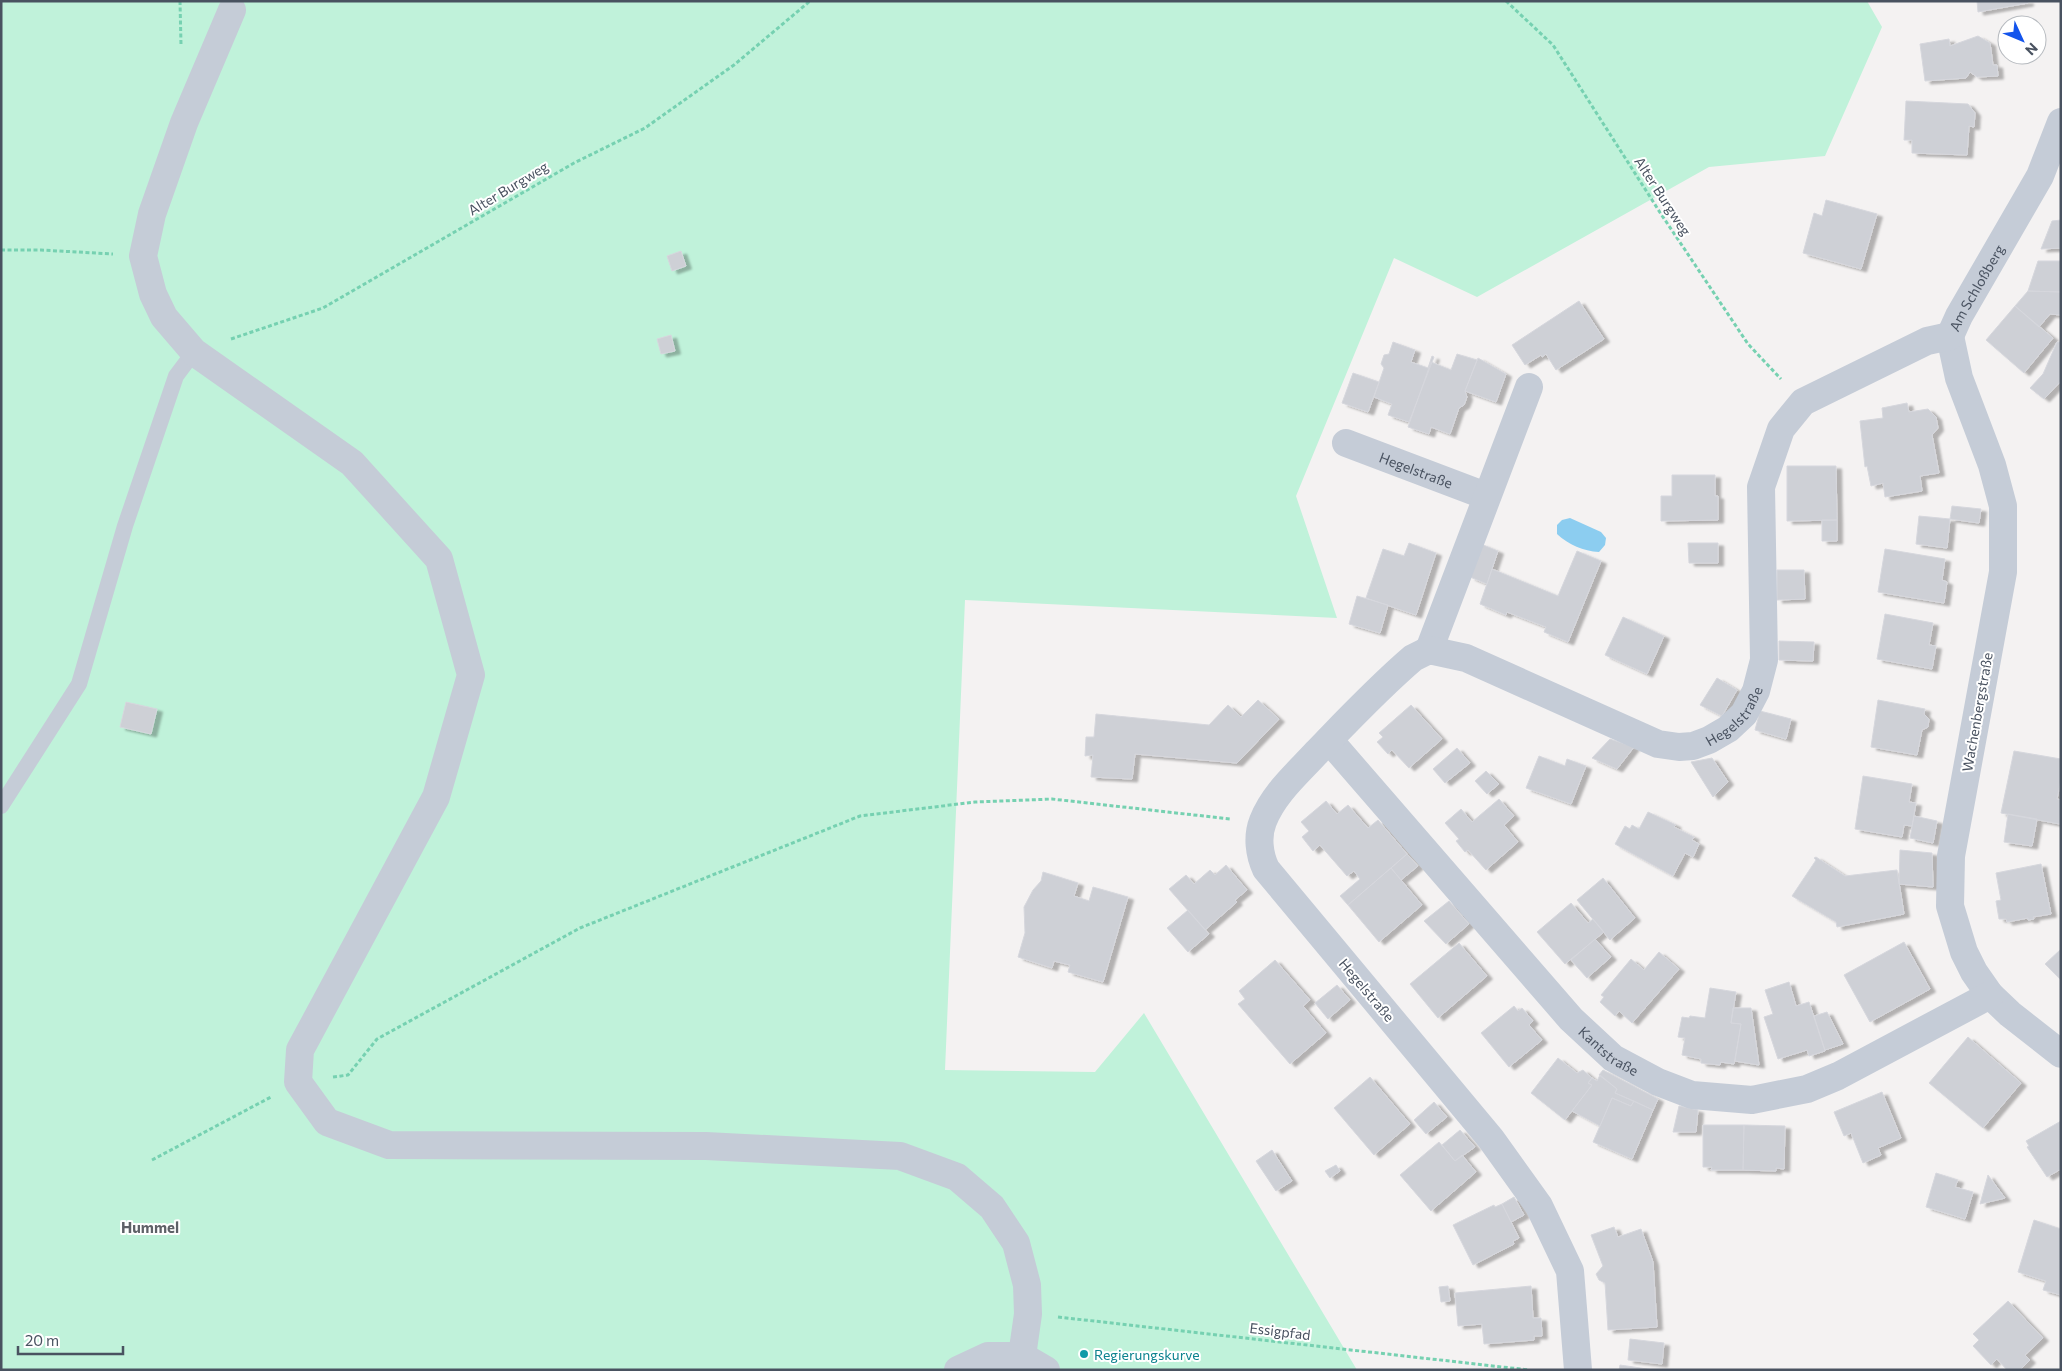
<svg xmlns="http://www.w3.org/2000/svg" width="2062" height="1371" viewBox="0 0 2062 1371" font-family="Commissioner,sans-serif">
  <defs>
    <filter id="shadow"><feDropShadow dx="5.5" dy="3" stdDeviation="1" flood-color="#0004"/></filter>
  </defs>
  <rect width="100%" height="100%" fill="#f4f2f2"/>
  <path fill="#c0f2da" d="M1,1H1867L1882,27L1825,156L1709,167L1477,297L1394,258L1296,496L1337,618L965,600L945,1070L1095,1072L1144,1013L1357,1370H1Z"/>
  <path fill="#8ccdf0" d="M1570,518L1601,532L1606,538L1605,545L1599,552C1583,551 1569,545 1557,534V525L1562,520Z"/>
  <path fill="#ced0d6" stroke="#d6d7dd" filter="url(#shadow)" d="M1977,1H2028V3L1978,12Z
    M1978,36L1990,43L1993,65H1997L1998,76L1977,77L1970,72L1966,78L1925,81L1920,44L1949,39L1950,46Z
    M1906,101L1968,104L1975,113L1974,127L1969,126L1967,155L1912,153V140H1904Z
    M1826,200L1877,214L1861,269L1803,253L1814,213L1822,216Z
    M2061,220V248L2041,249L2052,221Z
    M681,251L686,266L672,271L667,256Z
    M2038,261H2061V292L2028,291Z
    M2028,291L2061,292V315L2050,314L2039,327L2015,306Z
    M1579,301L1604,339L1556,370L1546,354L1542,357L1541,355L1525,365L1512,345Z
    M2015,306L2053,338L2024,373L1986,340Z
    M671,335L675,351L661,354L657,339Z
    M1393,342L1415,350L1411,362L1428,368L1432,356L1434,357L1409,422L1388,415L1392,404L1374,397L1384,368L1381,364L1384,355L1389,354Z
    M2057,342H2061V381L2044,399L2030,388L2043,374Z
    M1457,354L1477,360L1465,391L1467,397L1464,405L1459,408L1450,434L1431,427L1429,434L1408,427L1431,362L1451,370Z
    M1478,358L1506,374L1496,402L1465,391Z
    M1353,373L1379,382L1368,412L1342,403Z
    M1907,403L1909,412L1928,409L1936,417L1938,428L1932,435L1939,473L1920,476L1922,491L1885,497L1883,483L1871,486L1867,466L1865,467L1860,421L1883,418L1882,408Z
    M1787,466H1836L1837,520L1787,521Z
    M1672,475H1715V496H1718V520L1661,521V496H1672Z
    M1952,506L1981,509L1979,523L1950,519Z
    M1919,516L1950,519L1947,548L1916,544Z
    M1822,520H1837V541H1822Z
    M1409,543L1436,553L1416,615L1366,598L1383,549L1404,556Z
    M1688,543H1718V563H1689Z
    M1481,544L1498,551L1487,584L1470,577Z
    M1885,549L1945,559L1942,580L1947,582L1944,603L1878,592Z
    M1577,551L1601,561L1568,642L1544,632L1546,627L1507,612L1506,615L1480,604L1492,569L1558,596Z
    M1777,570H1804L1805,599L1777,600Z
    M1357,596L1388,605L1380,633L1349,624Z
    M1885,614L1933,623L1929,645L1936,646L1932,669L1877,659Z
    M1623,617L1664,636L1647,674L1605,655Z
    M1779,641L1814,642L1813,661L1779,660Z
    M1717,678L1737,690L1722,716L1700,705Z
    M1258,700L1279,719L1237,763L1135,754L1132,779L1091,777L1093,755L1085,756L1086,737H1094L1096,714L1209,725L1228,705L1241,717Z
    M1878,700L1925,709L1924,714L1929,719L1928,727L1922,730L1917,755L1871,747Z
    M126,702L157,709L151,734L120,727Z
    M1411,705L1442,739L1409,768L1392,750L1388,754L1377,742L1383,737L1379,733Z
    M1760,711L1791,719L1786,739L1755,730Z
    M1610,739L1634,747L1617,769L1592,758Z
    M1457,748L1470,763L1445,783L1433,769Z
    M2014,751L2061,759V780L2057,799L2061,800L2060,824L2001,813Z
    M1539,756L1565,766L1567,759L1586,766L1571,804L1526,788Z
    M1712,758L1728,782L1713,797L1691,762Z
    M1486,771L1499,784L1487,794L1475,781Z
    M1863,776L1912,784L1909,802L1916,803L1912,826L1904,825L1902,837L1855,829Z
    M1499,799L1514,816L1504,825L1518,842L1486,870L1468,850L1465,852L1456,841L1459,839L1445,823L1461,809L1472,822Z
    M1326,801L1337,814L1348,805L1368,828L1378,820L1407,854L1348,905L1340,896L1360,879L1354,871L1347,876L1320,845L1313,851L1302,837L1309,831L1301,822Z
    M1648,812L1676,825L1674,827L1694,837L1692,840L1699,844L1693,857L1685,853L1673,876L1615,844L1625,826L1630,829L1632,825L1639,829Z
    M2008,814L2037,819L2032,846L2004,842Z
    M1914,816L1937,821L1933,843L1910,838Z
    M1900,850L1932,853L1933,887L1899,884Z
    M1407,854L1418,866L1401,880L1391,868Z
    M1816,857L1845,876L1897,870L1904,914L1837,927L1836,922L1792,896L1816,860L1814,858Z
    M2041,864L2051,914L2033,917L2034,919L2028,920V918L2007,922L2006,919H1999L1996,901L2001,900L1996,873Z
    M1226,865L1247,890L1235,900L1237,902L1205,930L1169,889L1186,875L1194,884L1210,870L1215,875Z
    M1391,868L1422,905L1379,942L1348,905Z
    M1043,872L1078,883L1074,896L1089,901L1093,887L1128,897L1103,982L1068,972L1070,965L1054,961L1052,968L1018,957L1025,933L1024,907L1033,890L1041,881Z
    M1603,878L1635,918L1610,940L1577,900Z
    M1449,901L1469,924L1446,944L1424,921Z
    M1571,903L1588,923L1593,919L1604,932L1565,964L1537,932Z
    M1188,910L1209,934L1188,952L1167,928Z
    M1595,939L1611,957L1587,978L1571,960Z
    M1904,942L1930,989L1870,1022L1844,975Z
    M1459,943L1487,976L1438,1018L1410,984Z
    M2061,949V980L2045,964Z
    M1659,952L1679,969L1632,1023L1619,1011L1615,1016L1600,1002L1604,997L1601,995L1631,959L1644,970Z
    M1275,960L1310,1000L1303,1006L1326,1033L1290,1064L1238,1004L1245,999L1239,991Z
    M1789,982L1796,1006L1809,1002L1825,1051L1809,1056L1807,1050L1778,1059L1764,1017L1773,1014L1765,990Z
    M1337,985L1350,1000L1328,1019L1315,1003Z
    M1710,988L1736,992L1731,1023L1741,1024L1734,1064L1721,1062L1720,1065L1701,1063V1059L1682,1055L1685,1038L1678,1037L1682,1017L1689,1018L1690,1016L1705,1018Z
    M1514,1006L1518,1011L1522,1008L1533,1021L1529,1025L1542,1040L1509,1067L1481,1033Z
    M1733,1008H1751L1759,1065L1735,1061L1741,1024L1731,1023Z
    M1827,1012L1843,1044L1825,1050L1814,1016Z
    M1968,1037L2021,1083L1983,1128L1929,1083Z
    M1558,1058L1577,1073L1583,1070L1592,1078L1588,1083L1592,1085L1565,1120L1531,1093Z
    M1603,1070L1658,1099L1653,1110L1615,1093L1617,1089L1599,1075Z
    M1600,1075L1617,1089L1615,1093L1634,1101L1631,1106L1612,1098L1600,1126L1572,1111L1592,1085L1588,1083L1592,1078L1597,1081Z
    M1370,1077L1410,1124L1374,1155L1334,1108Z
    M1882,1092L1901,1138L1878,1148L1881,1155L1863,1163L1851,1133L1844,1136L1834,1112Z
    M1612,1098L1631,1106L1634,1101L1653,1110L1632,1159L1593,1142Z
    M1434,1102L1447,1117L1426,1134L1414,1120Z
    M1679,1106L1698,1110L1696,1132H1673Z
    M2061,1121V1169L2047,1177L2027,1147L2029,1146L2026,1141Z
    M1703,1125H1744L1743,1170H1711L1712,1167H1703Z
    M1744,1125L1785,1126L1784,1169L1776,1168V1171L1743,1170Z
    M1460,1130L1475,1147L1455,1161L1442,1145Z
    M1439,1142L1455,1161L1462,1155L1476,1172L1431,1211L1400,1175Z
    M1272,1150L1292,1181L1276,1191L1256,1161Z
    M1336,1165L1340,1171L1330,1178L1325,1171Z
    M1936,1173L1958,1180L1955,1187L1973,1192L1965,1219L1926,1207Z
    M1988,1175L2005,1198L1980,1204Z
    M1514,1197L1524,1215L1511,1222L1502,1204Z
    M1502,1204L1519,1238L1513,1241L1514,1244L1473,1265L1453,1225L1494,1205L1495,1207Z
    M2034,1220L2061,1229V1295L2043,1290L2046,1281L2018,1272Z
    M1614,1227L1618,1237L1641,1229L1653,1262L1657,1327L1608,1330L1605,1283L1599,1280L1596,1274L1603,1266L1591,1235Z
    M1448,1286L1450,1301L1441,1302L1439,1287Z
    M1531,1286L1533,1318H1541L1542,1336H1534V1340L1484,1344L1482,1324L1458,1326L1455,1293Z
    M2008,1301L2043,1338L2025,1355L2030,1360L2020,1370H2007L1997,1359L1991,1365L1973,1346L1979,1340L1973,1334Z
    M1630,1339L1664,1343L1662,1364L1628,1360Z
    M1620,1365L1654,1370H1619Z"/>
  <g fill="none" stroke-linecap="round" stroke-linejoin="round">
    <path stroke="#76d1b1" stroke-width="3" stroke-dasharray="4 2.5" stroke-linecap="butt" d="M180,1L181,45
      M1506,1L1553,45L1661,214L1748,344L1781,379
      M1,250H41L113,254
      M231,339L323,308L574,163L645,128L734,65L810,1
      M333,1077L348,1075L377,1039L580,928L860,816L975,802L1052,799L1230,819
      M152,1160L271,1097
      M1058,1317L1529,1370"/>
    <path stroke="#c5ccd7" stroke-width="16" d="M1,806L79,684L125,526L176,376L194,352"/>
    <g stroke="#c5ccd7" stroke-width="28">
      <path d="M232,10L184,123L152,214L143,256L153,294L164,317L194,352L352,463L439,559L471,675L436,797L300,1050L298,1082L327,1122L389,1145L706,1146L900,1156L957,1177L992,1207L1016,1243L1027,1285L1028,1314L1022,1356"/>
      <path d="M1950,336L1959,378L1992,465L2003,506V572L1951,856L1950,906L1964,952L1974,972L1990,995L2010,1014L2061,1054"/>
      <path id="s1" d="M1950,336L1959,316L2040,176L2061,122"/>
      <path id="s2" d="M1346,443L1486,496"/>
      <path d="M1429,650L1529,387"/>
      <path id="s3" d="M1329,740L1571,1019L1613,1058L1658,1082L1692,1095L1752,1100L1807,1089L1838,1076L1990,995"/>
      <path d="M958,1370L988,1356H1022L1046,1370"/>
      <path id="s4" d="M1578,1370L1570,1271L1539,1206L1491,1139L1266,869C1259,854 1257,836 1263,821C1274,793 1298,773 1317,752C1348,720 1379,687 1413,658L1429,650L1466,658L1658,744L1679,747L1693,746L1709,740L1728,729L1744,714L1756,691L1764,660L1761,487L1781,429L1803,402L1927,341L1950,336"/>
    </g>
  </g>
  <circle fill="#0f9aa8" stroke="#fff" stroke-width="2" cx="1084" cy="1354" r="5"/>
  <g text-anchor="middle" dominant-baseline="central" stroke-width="4" stroke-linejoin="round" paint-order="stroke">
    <g font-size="14" fill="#495260" stroke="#fff">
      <text transform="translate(508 188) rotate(-31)">Alter Burgweg</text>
      <text transform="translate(1663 196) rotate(57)">Alter Burgweg</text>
      <text stroke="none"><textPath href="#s1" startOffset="55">Am Schloßberg</textPath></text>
      <text stroke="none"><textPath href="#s2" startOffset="75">Hegelstraße</textPath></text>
      <text stroke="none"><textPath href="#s4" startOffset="1231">Hegelstraße</textPath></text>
      <text transform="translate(1977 712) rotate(-80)">Wachenbergstraße</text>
      <text transform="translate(1367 990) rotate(50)">Hegelstraße</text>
      <text stroke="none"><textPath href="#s3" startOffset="419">Kantstraße</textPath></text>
      <text transform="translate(1280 1331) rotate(7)">Essigpfad</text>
    </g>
    <g font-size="14" fill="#0d838f" stroke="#fff" text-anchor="start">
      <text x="1094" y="1354">Regierungskurve</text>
    </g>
    <g font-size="15" font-weight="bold" fill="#5e6167" stroke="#fff">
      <text x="150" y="1227">Hummel</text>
    </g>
  </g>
  <rect width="2062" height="1371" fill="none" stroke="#495260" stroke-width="5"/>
  <g transform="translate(2022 40) rotate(134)"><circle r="24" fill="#ffffff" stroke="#b6babf"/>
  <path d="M0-4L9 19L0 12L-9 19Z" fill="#1354ec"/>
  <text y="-8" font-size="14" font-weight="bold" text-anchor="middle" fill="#495260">N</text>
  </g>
  <path d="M18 1346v8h105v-8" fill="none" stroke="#495260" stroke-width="2.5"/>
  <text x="25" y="1346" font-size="15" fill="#495260" stroke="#ffffff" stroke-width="4" paint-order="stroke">20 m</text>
</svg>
